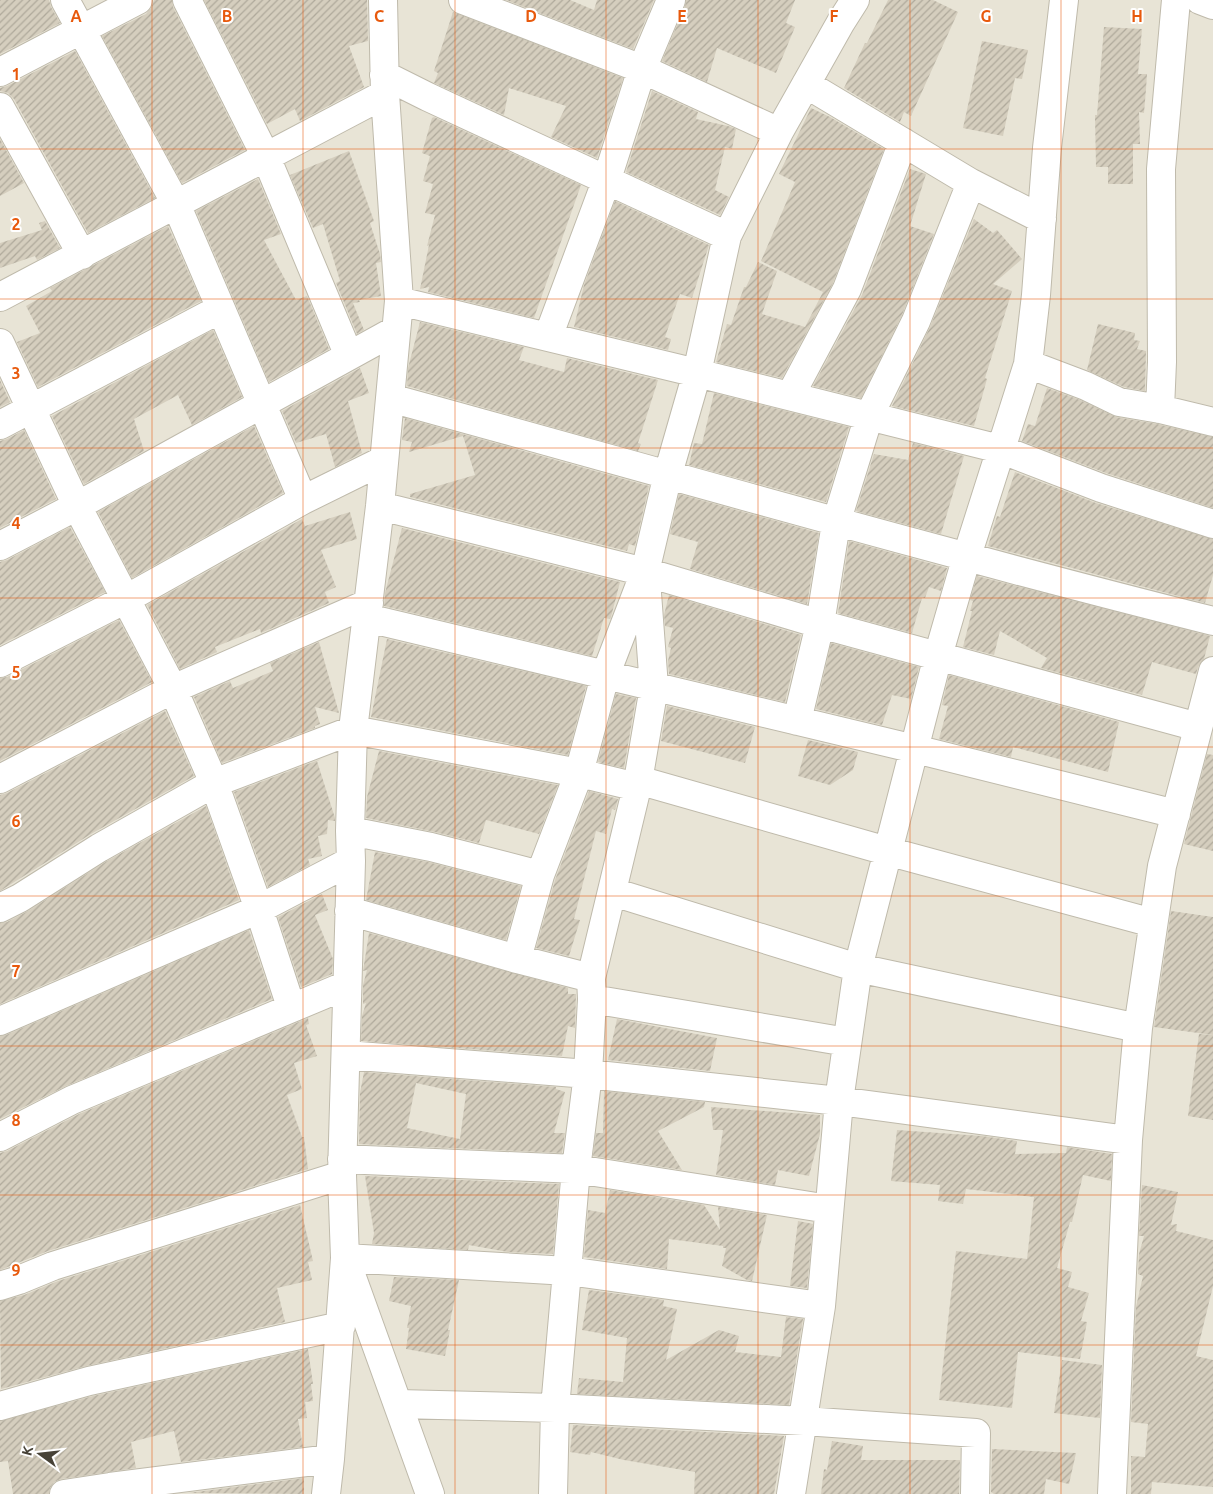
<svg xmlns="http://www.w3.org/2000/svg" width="1213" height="1494" viewBox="0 0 1213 1494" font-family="Ubuntu,sans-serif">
  <defs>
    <pattern id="building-hatch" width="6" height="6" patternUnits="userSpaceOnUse" patternTransform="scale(1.25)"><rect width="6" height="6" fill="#d5cebe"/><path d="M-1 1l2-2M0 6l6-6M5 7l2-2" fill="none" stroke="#afa99b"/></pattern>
  </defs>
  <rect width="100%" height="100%" fill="#f4f1e8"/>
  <path fill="#e8e4d6" d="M0,0H1213V1494H0Z"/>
  <path fill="url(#building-hatch)" fill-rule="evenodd" d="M0,0H49L51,7L60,23L0,54Z
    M154,0H172L173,7L245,150L182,183L102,36L146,14L151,8Z
    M204,0H367L368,41L349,46L364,87L300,121L295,109L267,124Z
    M506,0H570L594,10L597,0H654L633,49Z
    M686,0H795L786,23L795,27L776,73L717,48L707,82L662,61L685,6Z
    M888,0H933L958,12L911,116L904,112L900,122L844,88L865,43H867Z
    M453,12L623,78L597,158L551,137L566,106L509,88L504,115L434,83L438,73L434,71Z
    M1104,27L1142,29L1138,74H1147L1146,89L1144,113L1139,112L1140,144H1133V184H1108V167H1096L1095,115H1097Z
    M982,41L1028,50L1022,79L1015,78L1003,136L963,128Z
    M75,51L155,198L88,233L14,99L8,93L0,91V88L7,86Z
    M652,91L698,112L696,119L728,126L736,129L732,149L725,147L715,190L729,197L720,215L626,172Z
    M811,108L830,117L884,149L833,283L782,378L716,362L727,324L731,325L744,287H746L758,262L777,271L762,314L805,327L823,292L761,261L795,182L779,174Z
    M434,117L581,185L534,318L428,292L429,287L420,289L429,245L427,246L435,215L425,213L433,184L423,181L430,156L422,153L432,118Z
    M0,139L24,183L0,196Z
    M349,151L374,221L370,223L380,254L381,262L376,263L381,296L359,300L360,302L353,303L364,330L357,334L336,283L340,281L323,224L313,228L290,175Z
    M910,169L926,174L910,226L934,234L902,315L861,398L813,386L862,295Z
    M258,179L281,234L264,240L296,300L307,296L329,349L269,382L196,211Z
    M615,201L709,245L692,298L680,294L665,337L671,339L668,350L574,327L584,285Z
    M974,219L993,233L997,230L1022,259L993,284L1012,291L985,378L987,379L974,426L892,406L930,327Z
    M45,221L60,248L37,260L35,256L0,268V243L42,230L39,223Z
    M168,226L201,301L38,387L17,342L40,333L26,306L52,291L50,288Z
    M420,322L524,347L519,360L564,372L567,358L658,380L638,443L641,444L638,451L407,386L408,368Z
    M1098,324L1135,333L1134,340L1140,341L1137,349L1146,351L1145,391L1124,387L1087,370Z
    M213,330L242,397L192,425L178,395L134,419L144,451L84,484L52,416Z
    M360,368L369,393L348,401L362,453L335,467L326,434L296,443L282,411Z
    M0,380L10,402L0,407Z
    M1047,388L1080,400L1116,417L1157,424L1213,437V508L1106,473L1022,441L1028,424L1035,426Z
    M714,393L849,427L826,502L689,465L694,443L702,444Z
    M405,418L649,486L635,546L629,544L627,551L410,497V494L475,475L463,436L409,452L412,442L402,440Z
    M254,426L283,493L132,578L98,512Z
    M24,430L56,499L0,528V441L7,439Z
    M913,443L964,456L941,534L856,511L874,454L908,460Z
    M1015,472L1096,503L1213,539V575L1205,603L988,546L997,516L1000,517Z
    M679,494L819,533L807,604L690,569L698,542L670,534Z
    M350,512L357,539L321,550L336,587L325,592L329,603L261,633L260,629L215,647L217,652L180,669L147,605L302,519L305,526Z
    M70,527L105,592L0,645V562L7,560Z
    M402,528L620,582L611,617L610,619L604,618L592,656L384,606L385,593Z
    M849,541L947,568L941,591L929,587L925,598H922L912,633L838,613Z
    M977,576L1210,636L1204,659L1198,667L1196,674L1152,662L1142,695L1041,668L1047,658L1000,631L994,655L963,647L972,611H970L973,601L970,600Z
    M669,595L801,635L785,702L669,674L668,661L671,648L668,647L673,628L665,626L664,615Z
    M119,620L152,682L0,761V678L7,677Z
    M387,639L586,686L568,755L371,717Z
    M319,642L339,713L315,707L320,724L315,726V728L222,763L194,697L230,681L233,688L273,671L270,663Z
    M831,643L919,667L911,699L892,695L882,725L816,709Z
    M949,675L1119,722L1108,772L1013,747L1011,757L939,739L948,706L942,705Z
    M616,694L636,698L624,768L598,762Z
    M667,706L755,727L745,763L661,741Z
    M165,711L194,776L91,834L0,891V795L7,793Z
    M808,740L858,752L853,770L830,785L798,776Z
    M379,751L558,785L539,834L486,820L479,843L435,832L366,818L367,797Z
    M1207,754L1213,755V851L1184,844Z
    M321,759L317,761L335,818V821L328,820L327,834L318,836L322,856L308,859L310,865L268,887L234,792Z
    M589,791L618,799L615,810L612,809L606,834L596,831L574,919L580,920L569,956L536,948L555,880Z
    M206,806L239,900L0,1004V923L7,922L28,911L107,861Z
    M375,852L428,862L521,886L506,940L366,900Z
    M322,894L328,910L315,915L333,959L332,974L301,987L278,917Z
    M1171,911L1213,917V1035L1154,1027Z
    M249,930L272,999L66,1086L0,1119V1036L6,1035Z
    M369,933L568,988V994H576L575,1028L568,1026L562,1056L361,1041L362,1016L366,1003L363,1004V985L367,970L363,971Z
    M308,1018L309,1024L306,1025L317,1056L294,1063L302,1089L287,1095L302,1137H304L308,1169L48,1251L0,1270V1153L7,1151L79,1114Z
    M617,1019L717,1038L710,1071L608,1060Z
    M1199,1034L1213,1035V1120L1188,1116Z
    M364,1072L556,1087V1089L565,1092L554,1133H565L562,1153L359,1144L360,1093ZM416,1083L466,1094L460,1139L407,1128Z
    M604,1091L705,1102L704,1107L658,1131L682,1170L593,1156L596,1133H603Z
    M711,1107L820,1115V1134L809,1176L778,1170L775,1185L716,1175L723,1130H713Z
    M897,1130L982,1136L1017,1141L1015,1154L1066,1153L1067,1147L1112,1154L1111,1181L1083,1175L1072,1222H1070L1057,1268L1072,1272L1068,1287L1089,1293L1081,1321L1087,1322L1080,1359L1018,1352L1012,1408L939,1400L956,1251L1027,1259L1034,1197L966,1189L963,1204L938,1201L940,1185L891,1181Z
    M365,1176L559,1184L553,1254L508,1252L469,1245L468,1250L372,1244L374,1233Z
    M1142,1185L1178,1192L1171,1225L1177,1224L1176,1231L1213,1240V1286L1196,1356L1213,1360V1487L1152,1482L1151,1494H1131V1456L1145,1457L1148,1424L1131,1422L1136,1307L1143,1276L1138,1274L1139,1254L1144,1236H1139Z
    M610,1190L704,1205L720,1230L718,1207L767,1215L752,1281L747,1280L722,1266L726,1248H723V1246L669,1239L667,1269L584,1257L588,1210L605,1213Z
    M300,1205L313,1261L308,1262L312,1280L277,1288L285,1322L86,1366L1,1389L0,1301L24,1295L58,1281Z
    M798,1221L813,1224L807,1288L790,1286Z
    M394,1277L459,1280L448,1330H450L445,1356L406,1349L409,1328H407L411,1306L389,1301Z
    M589,1290L664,1300L663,1306L677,1309L666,1360L719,1330L739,1336L735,1352L781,1357L786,1317L803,1319L789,1405L577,1394L579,1378L623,1382L627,1338L582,1330Z
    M308,1349L313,1384H311L313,1401L305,1402L307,1418L298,1419L303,1447L181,1462L174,1431L131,1442L136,1468L61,1479L54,1482L50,1488L49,1494H13L8,1461L0,1462V1421L93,1396Z
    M1062,1360L1102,1365L1100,1418L1054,1413Z
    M573,1425L784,1436L774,1494H694L695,1472L624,1460L591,1452L590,1455L570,1452Z
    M832,1441L863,1446L861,1460H960L959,1494H821L824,1469L827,1470Z
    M992,1449L1076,1453L1069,1484L1046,1479L1044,1494H994L991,1492Z
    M304,1478V1494L188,1493Z"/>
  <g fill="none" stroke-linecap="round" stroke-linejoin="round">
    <g stroke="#bfbaab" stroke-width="30">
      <path id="minor" d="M65,0L176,204L303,500
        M187,0L266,157L349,356
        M463,0L642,69L779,132
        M1200,0L1213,5
        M0,72L138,0
        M384,75L428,97L727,236
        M806,84L971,183L1042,219
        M0,107L82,255
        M0,297L385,94
        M399,301L697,373L1000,449L1101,488L1213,524
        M548,337L607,179L642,69L671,0
        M0,343L77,506L173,689L214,783L259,909L291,1007
        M1028,364L1086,386L1119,402L1160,409L1213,422
        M790,396L847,289L903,142
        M390,398C664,473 937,552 1213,621
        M1160,409L1162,362L1161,169L1176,0
        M0,425L220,309
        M380,506L645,572L820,624L1198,727
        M0,546L77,506L396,330
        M367,618L915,749L1176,814
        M0,663L126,599L303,500L384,460
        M797,721L820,624L836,523L869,416L916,321L971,183
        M0,779L173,689L369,603
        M638,780L887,851L1153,923
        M350,831L431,847L540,875
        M613,892L858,968L1138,1028
        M0,908L20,898L99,848L214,783L353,730L579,773L637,787
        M349,911L517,959L591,978
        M517,959L540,875L579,773L605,676L645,572L668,474L697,373L727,236L779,132L841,22L855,0
        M592,999L847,1042
        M0,1021L259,909L351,861
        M346,1055L588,1074L839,1101L1128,1140
        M0,1137L72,1100L347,985
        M342,1159L576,1169L829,1209
        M0,1286L19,1280L53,1266L342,1175
        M398,1404L555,1408L804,1421L976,1433L975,1494
        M0,1406L89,1381L341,1326
        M64,1494L110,1487L330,1459
        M326,1494L330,1459L345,1258L342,1175L351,861L350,831L353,730L380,506L399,301L385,94L383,0
        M430,1494L345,1258L568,1271L821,1306
        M553,1494L555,1408L576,1169L588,1074L592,999L591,978L637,787L654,687L646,580
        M791,1494L821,1306L839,1101L858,968L938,656L967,556L1028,364L1036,295L1047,148L1064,0
        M1112,1494L1128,1140L1138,1028L1162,866L1213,671"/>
    </g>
    <use href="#minor" stroke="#fff" stroke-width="28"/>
  </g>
  <path fill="none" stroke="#e8590c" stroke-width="1" stroke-opacity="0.55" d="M152,0V1494M303,0V1494M455,0V1494M606,0V1494M758,0V1494M910,0V1494M1061,0V1494M0,149H1213M0,299H1213M0,448H1213M0,598H1213M0,747H1213M0,896H1213M0,1046H1213M0,1195H1213M0,1345H1213"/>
  <g font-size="16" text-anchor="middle" font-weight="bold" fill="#e8590c" stroke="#fff" stroke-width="4" stroke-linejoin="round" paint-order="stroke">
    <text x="76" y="22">A</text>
    <text x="227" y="22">B</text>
    <text x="379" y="22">C</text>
    <text x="531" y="22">D</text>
    <text x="682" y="22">E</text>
    <text x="834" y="22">F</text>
    <text x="986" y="22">G</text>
    <text x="1137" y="22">H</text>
    <text x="16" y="80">1</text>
    <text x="16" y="230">2</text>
    <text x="16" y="379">3</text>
    <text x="16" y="529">4</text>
    <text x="16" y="678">5</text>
    <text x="16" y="827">6</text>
    <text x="16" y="977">7</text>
    <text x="16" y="1126">8</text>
    <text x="16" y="1276">9</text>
  </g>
  <g transform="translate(40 1454) rotate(285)" stroke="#ffffff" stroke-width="4" paint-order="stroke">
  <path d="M0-4L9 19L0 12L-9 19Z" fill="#474237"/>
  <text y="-8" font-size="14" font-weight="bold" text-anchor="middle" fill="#474237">K</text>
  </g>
</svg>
